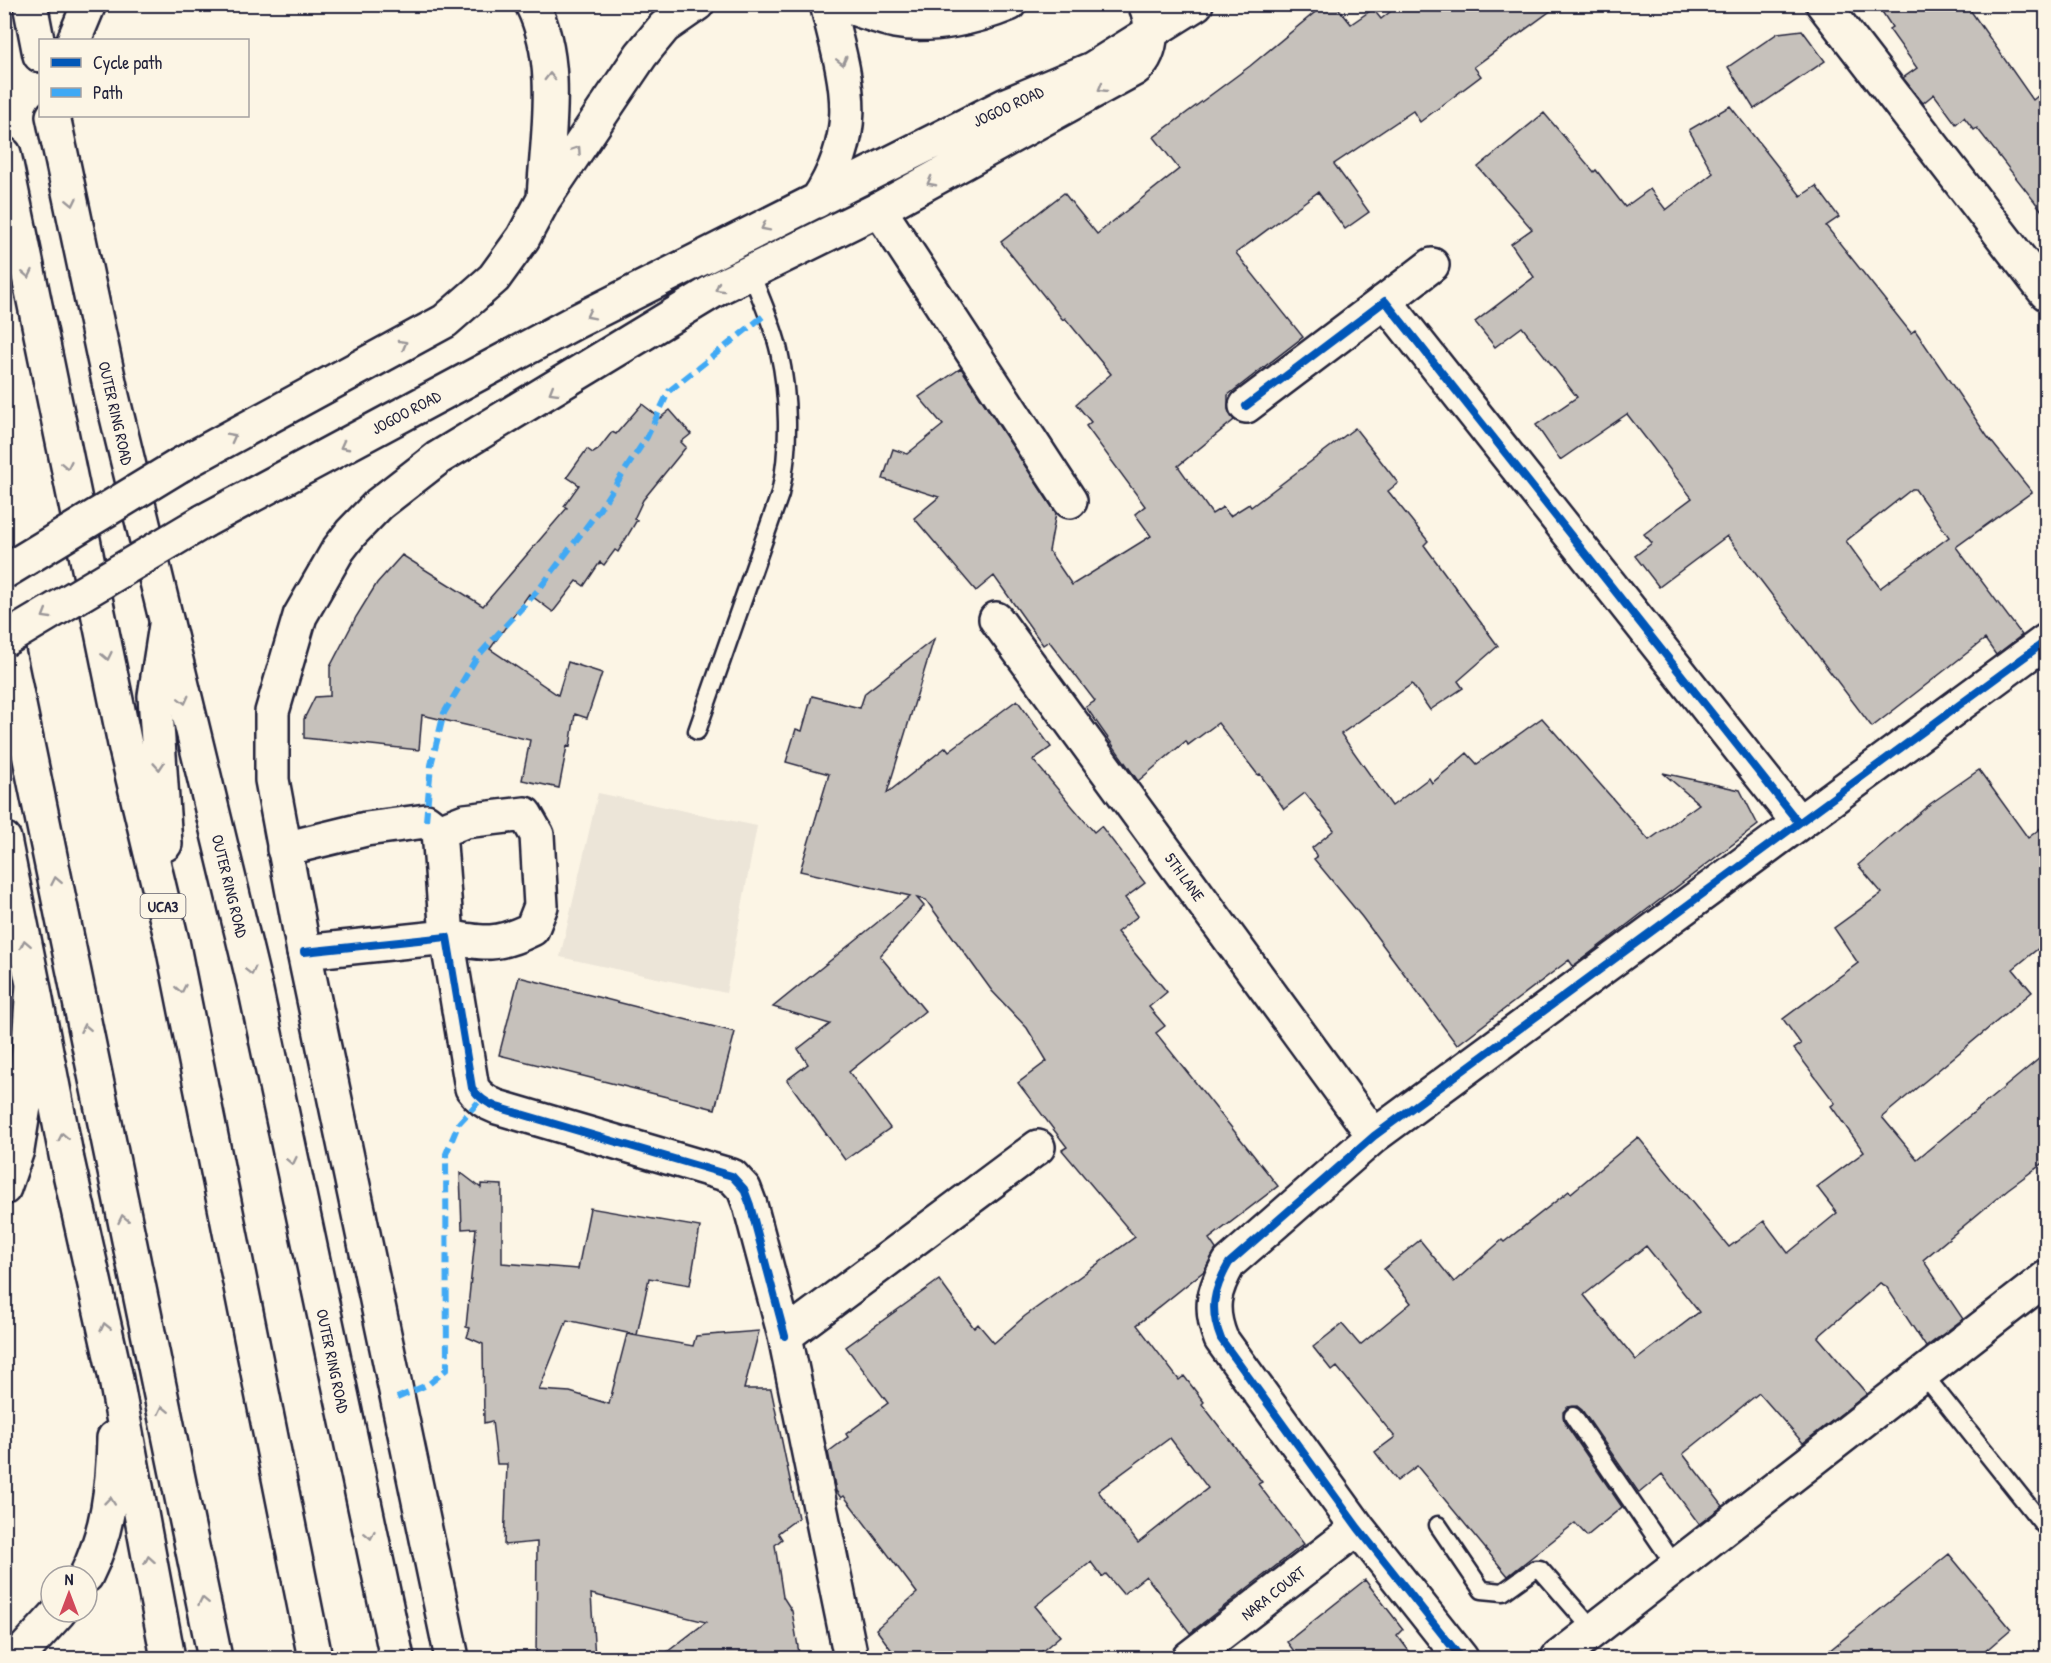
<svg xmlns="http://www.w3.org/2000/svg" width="2051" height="1663" viewBox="0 0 2051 1663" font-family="'Patrick Hand',sans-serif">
  <rect width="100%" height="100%" fill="#fcf5e5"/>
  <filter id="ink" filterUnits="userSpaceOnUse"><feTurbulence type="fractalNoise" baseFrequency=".0167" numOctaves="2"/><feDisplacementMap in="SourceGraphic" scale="12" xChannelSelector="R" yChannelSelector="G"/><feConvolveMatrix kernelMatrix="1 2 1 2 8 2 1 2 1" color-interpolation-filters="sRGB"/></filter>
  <g filter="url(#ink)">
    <path fill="#ece5d8" d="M598,793L757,826L726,993L560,957Z"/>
    <path fill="#c6c1bb" stroke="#22223b" stroke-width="1.5" fill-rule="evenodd" d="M1325,4H1335L1351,24L1373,9L1381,19L1400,4H1560L1474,67L1481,76L1420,122L1413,111L1334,164L1369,212L1345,229L1318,192L1236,253L1303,337L1228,395V409L1234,420L1178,466L1212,514L1223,507L1230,516L1249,504L1251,507L1355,428L1398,483L1388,491L1428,541L1424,545L1498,646L1458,681L1463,688L1430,710L1412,684L1341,734L1392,806L1429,778L1432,783L1467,753L1477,764L1542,718L1649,840L1699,804L1663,773L1740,790L1758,825L1573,966L1569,960L1457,1045L1362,917L1314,859L1317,857L1312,848L1334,830L1305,793L1284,809L1260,774L1258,775L1218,723L1188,745L1186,741L1138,781L1086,707L1095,701L1049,641L1043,645L994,576L976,591L914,518L939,497L883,479L893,449L907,454L943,425L919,397L961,368L1056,513L1049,551L1072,585L1151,536L1135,514L1145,506L1086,426L1091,422L1076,404L1111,374L1065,318L1063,320L1001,242L1064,193L1097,234L1179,169L1154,137L1250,66Z
      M1877,4H1966L2033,100L2046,89V216L1977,128L1974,130L1964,117L1956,124L1934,94L1923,103L1903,78L1917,68L1889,29L1892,27Z
      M1802,30L1825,61L1754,109L1728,67L1778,33Z
      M1730,106L1801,196L1816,186L1839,217L1826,226L1911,333L1915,330L1987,436L2032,492L1956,547L2022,635L1996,655L1985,639L1872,727L1727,536L1659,587L1635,556L1652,543L1644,534L1692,498L1627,414L1560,460L1536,425L1577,397L1522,327L1495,347L1475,322L1534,277L1511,244L1532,229L1478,167L1544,113L1594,172L1596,170L1625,207L1650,189L1666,210L1713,173L1689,130ZM1912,489H1915L1949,537L1880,588L1846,541Z
      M642,404L660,418L670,410L691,434L681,442L686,447L643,500L634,519L637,520L618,552L615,550L604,565L600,562L584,586L577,581L553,612L529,594L490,649L558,695L568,662L602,673L587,718L575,714L570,747L567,746L559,788L522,780L530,740L422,715L419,750L304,738V719L315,697L330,696V667L356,617L377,583L402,555L483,606L567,508L564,506L579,485L567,477L587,449L593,453L598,450L612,432L616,434Z
      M934,639L887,793L946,747L949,751L1017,700L1051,747L1033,760L1094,832L1101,826L1145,883L1125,898L1138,916L1117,932L1167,992L1149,1007L1165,1026L1156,1033L1278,1186L1209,1239L1216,1249L1204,1271L1137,1325L1179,1380L1184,1376L1204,1402L1202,1404L1262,1482L1258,1484L1304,1544L1190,1633L1146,1576L1123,1594L1106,1574L1102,1577L1091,1562L1035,1606L1060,1636L1033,1659H898L876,1629L917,1593L844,1496L841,1498L836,1491L828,1452L848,1437L846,1434L888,1403L846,1347L939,1280L974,1328L978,1324L994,1343L1025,1316L1135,1237L1062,1150L1067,1147L1018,1083L1047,1061L1027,1028L992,991L926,900L917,898L924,906L880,956L925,1011L849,1072L890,1128L845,1160L787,1080L808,1064L798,1049L830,1024L773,1007L910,896L800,871L829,774L786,762L796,729L802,731L812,696L860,708L865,693ZM1170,1438L1208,1488L1138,1543L1098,1491Z
      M1979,770L2028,838L2046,824V942L2013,969L2032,992L1882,1117L1917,1159L2046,1053V1161L2008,1189L1923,1260L1963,1319L1926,1347L1886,1286L1880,1283L1818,1337L1867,1394L1803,1443L1759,1393L1683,1454L1723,1506L1699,1524L1662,1474L1639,1493L1582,1410L1577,1406L1568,1407L1563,1412L1564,1422L1622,1507L1587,1536L1575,1523L1508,1576L1417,1466L1397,1481L1375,1452L1395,1437L1337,1367L1332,1371L1313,1347L1342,1324L1360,1345L1411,1303L1384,1269L1420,1240L1454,1282L1502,1240L1504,1242L1569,1191L1571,1193L1638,1137L1729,1247L1764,1221L1788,1253L1837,1213L1817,1187L1864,1152L1831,1106L1835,1103L1794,1049L1801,1044L1783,1019L1858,963L1834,928L1882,893L1858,865L1930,804ZM1646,1246L1699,1312L1636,1360L1584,1295Z
      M519,977L735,1032L715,1109L499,1055Z
      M460,1172L481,1188V1184L502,1185V1263L578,1269L590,1208L700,1227L690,1285L649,1278L637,1335L567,1320L539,1390L570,1392L609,1404L627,1334L693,1346L696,1336L759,1331L744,1389H771L798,1518L778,1533L782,1539L775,1545L783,1597L792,1611L800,1659H658L706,1622L591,1594L595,1659L536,1657L537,1542L504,1545L507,1464H497L492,1421L484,1423L483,1344L467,1337L470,1328L466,1327L476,1228L462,1229Z
      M1949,1554L2011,1629L1976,1659H1819Z
      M1365,1580L1403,1629L1397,1635L1415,1659H1300L1287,1642Z"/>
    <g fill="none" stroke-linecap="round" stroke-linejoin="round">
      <g stroke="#22223b" stroke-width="21">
        <path id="lane" d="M697,731L780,494C790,448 789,396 779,351C773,324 760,298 751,272
          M1924,1375L2046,1528
          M1573,1416L1676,1567
          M1438,1525L1482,1590L1503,1592L1535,1569H1540L1594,1631"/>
      </g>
      <g stroke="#22223b" stroke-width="38">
        <path id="street" d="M1823,4L2046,293
          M879,209L1070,501
          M1385,301L1432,265
          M1246,406L1385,301L1798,822
          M996,619L1374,1136
          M284,849L366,829L426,821L439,831L447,937C484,944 498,946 532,929L541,906L537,835L525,814L465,821L439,831
          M304,952L447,937L472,1088C479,1098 486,1103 497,1107L732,1176L744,1189L750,1205L785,1336
          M851,1658L785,1336L1038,1147
          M1189,1658L1358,1528
          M1461,1658L1358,1528L1221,1339C1209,1309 1213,1291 1229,1263L1374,1136L2046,641
          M1558,1658L2046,1278"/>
      </g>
      <g stroke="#22223b" stroke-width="38">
        <path id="secondary" d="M30,4L40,55
          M532,4C562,64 547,135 544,199
          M841,4C859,10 877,17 895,21C931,28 975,18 1009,4
          M74,40L89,4
          M53,116L112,396L256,991L397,1658
          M817,201C864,129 846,81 827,4
          M180,465L445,321L494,278L523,238L544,199L641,55L664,27L697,4
          M204,521L575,322L1006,105L1092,69L1196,4
          M4,839L33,984L26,1094L17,1150L4,1188
          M33,984L67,1160L115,1374L168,1658
          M86,1576C108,1532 113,1487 114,1438
          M17,1658L59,1612
          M452,1658L304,952L272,780V712L300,616L338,550L351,533L379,504L438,458L720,287L879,209L1134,69C1152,56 1155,25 1145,4"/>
      </g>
      <g stroke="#22223b" stroke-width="38">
        <path id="primary" d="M4,154L126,749L172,941L315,1658
          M4,632L215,1658
          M165,844L155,696L166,625"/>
      </g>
      <use href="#lane" stroke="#fcf5e5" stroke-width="16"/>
      <use href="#street" stroke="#fcf5e5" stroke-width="33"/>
      <use href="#secondary" stroke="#fcf5e5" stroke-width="33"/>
      <use href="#primary" stroke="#fcf5e5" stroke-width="33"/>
      <g stroke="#22223b" stroke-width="38" stroke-linecap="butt">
        <path id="secondary-bridge" d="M4,572L180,465
          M4,640L204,521"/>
      </g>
      <use href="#secondary-bridge" stroke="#fcf5e5" stroke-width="33"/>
      <path stroke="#3fa9f5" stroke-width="6" stroke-dasharray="12 6" stroke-linecap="butt" d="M426,821L431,765L444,713L477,657L540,588L599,510L647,437L669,391L766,314
        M397,1398L429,1384L447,1369L446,1154L459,1123L481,1099"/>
      <g stroke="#fcf5e5" stroke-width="11">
        <path id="cycleway" d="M1246,406L1385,301L1798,822
          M304,952L447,937L472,1088C479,1098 486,1103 497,1107L732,1176L744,1189L750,1205L785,1336
          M1461,1658L1358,1528L1221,1339C1209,1309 1213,1291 1229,1263L1374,1136L2046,641"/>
      </g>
      <use href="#cycleway" stroke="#0057b8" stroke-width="8"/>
    </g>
    <defs><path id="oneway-chevron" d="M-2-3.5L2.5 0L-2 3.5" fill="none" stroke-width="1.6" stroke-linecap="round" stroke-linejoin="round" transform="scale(1.5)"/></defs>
    <g stroke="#9a9698">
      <use href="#oneway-chevron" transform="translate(842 61) rotate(76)"/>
      <use href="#oneway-chevron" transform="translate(550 77) rotate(-90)"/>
      <use href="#oneway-chevron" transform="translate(1102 88) rotate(150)"/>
      <use href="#oneway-chevron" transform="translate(577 150) rotate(-56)"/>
      <use href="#oneway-chevron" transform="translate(931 182) rotate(152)"/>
      <use href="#oneway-chevron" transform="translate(72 202) rotate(78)"/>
      <use href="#oneway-chevron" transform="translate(765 227) rotate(153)"/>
      <use href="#oneway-chevron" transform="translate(28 274) rotate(78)"/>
      <use href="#oneway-chevron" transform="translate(719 288) rotate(151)"/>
      <use href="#oneway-chevron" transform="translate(590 315) rotate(153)"/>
      <use href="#oneway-chevron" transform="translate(403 344) rotate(-29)"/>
      <use href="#oneway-chevron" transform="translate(553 391) rotate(149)"/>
      <use href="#oneway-chevron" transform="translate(232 437) rotate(-28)"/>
      <use href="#oneway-chevron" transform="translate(344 446) rotate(152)"/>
      <use href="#oneway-chevron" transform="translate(67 465) rotate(78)"/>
      <use href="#oneway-chevron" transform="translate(46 615) rotate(149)"/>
      <use href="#oneway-chevron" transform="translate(107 656) rotate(78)"/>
      <use href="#oneway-chevron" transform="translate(184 700) rotate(76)"/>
      <use href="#oneway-chevron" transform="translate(159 766) rotate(86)"/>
      <use href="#oneway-chevron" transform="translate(56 881) rotate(-101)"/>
      <use href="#oneway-chevron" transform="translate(25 944) rotate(-101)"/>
      <use href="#oneway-chevron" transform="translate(251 971) rotate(76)"/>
      <use href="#oneway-chevron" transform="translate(181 989) rotate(79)"/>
      <use href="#oneway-chevron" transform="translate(85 1028) rotate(-101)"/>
      <use href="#oneway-chevron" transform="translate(63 1137) rotate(-101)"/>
      <use href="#oneway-chevron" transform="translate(292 1161) rotate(78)"/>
      <use href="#oneway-chevron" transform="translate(123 1219) rotate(-102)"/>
      <use href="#oneway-chevron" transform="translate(105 1327) rotate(-103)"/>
      <use href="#oneway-chevron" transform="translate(163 1410) rotate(-102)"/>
      <use href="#oneway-chevron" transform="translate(110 1501) rotate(-84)"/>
      <use href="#oneway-chevron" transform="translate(370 1535) rotate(78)"/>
      <use href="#oneway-chevron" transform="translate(149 1560) rotate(-100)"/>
      <use href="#oneway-chevron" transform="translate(203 1601) rotate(-102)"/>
    </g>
  </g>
  <g text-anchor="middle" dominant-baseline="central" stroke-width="4.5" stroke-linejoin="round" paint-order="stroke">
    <rect fill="#fcf5e5" stroke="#63616e" stroke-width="1.5" x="140.5" y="894" width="45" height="24" rx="4.5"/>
    <g font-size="15" font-weight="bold" fill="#22223b">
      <text x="163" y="906">UCA3</text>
    </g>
    <g font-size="16" fill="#22223b" stroke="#fcf5e5">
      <text transform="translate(1008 106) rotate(-25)">JOGOO ROAD</text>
      <text transform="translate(406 412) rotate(-28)">JOGOO ROAD</text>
      <text transform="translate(116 413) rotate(77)">OUTER RING ROAD</text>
      <text transform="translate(1185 877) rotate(54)">5TH LANE</text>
      <text transform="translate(230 886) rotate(76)">OUTER RING ROAD</text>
      <text transform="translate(333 1361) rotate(78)">OUTER RING ROAD</text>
      <text transform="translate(1273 1593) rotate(-38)">NARA COURT</text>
    </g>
  </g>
  <rect width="2051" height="1663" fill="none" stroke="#fcf5e5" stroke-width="24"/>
  <rect x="12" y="12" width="2027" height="1639" fill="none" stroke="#22223b" stroke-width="2" filter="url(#ink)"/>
  <rect x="39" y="39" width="210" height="78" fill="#fcf5e5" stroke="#a5a1a1" stroke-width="1.5"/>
  <rect x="51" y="58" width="30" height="9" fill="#0057b8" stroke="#a5a1a1" stroke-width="1.5"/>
  <text x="93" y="69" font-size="18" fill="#22223b">Cycle path</text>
  <rect x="51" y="88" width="30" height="9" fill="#3fa9f5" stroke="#a5a1a1" stroke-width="1.5"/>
  <text x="93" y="99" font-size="18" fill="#22223b">Path</text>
  <g transform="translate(69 1594)"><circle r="28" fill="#fcf5e5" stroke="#a5a1a1" stroke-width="1.5"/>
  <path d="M0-4.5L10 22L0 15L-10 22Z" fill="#d1495b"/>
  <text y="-9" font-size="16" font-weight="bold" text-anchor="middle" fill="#22223b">N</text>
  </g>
</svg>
